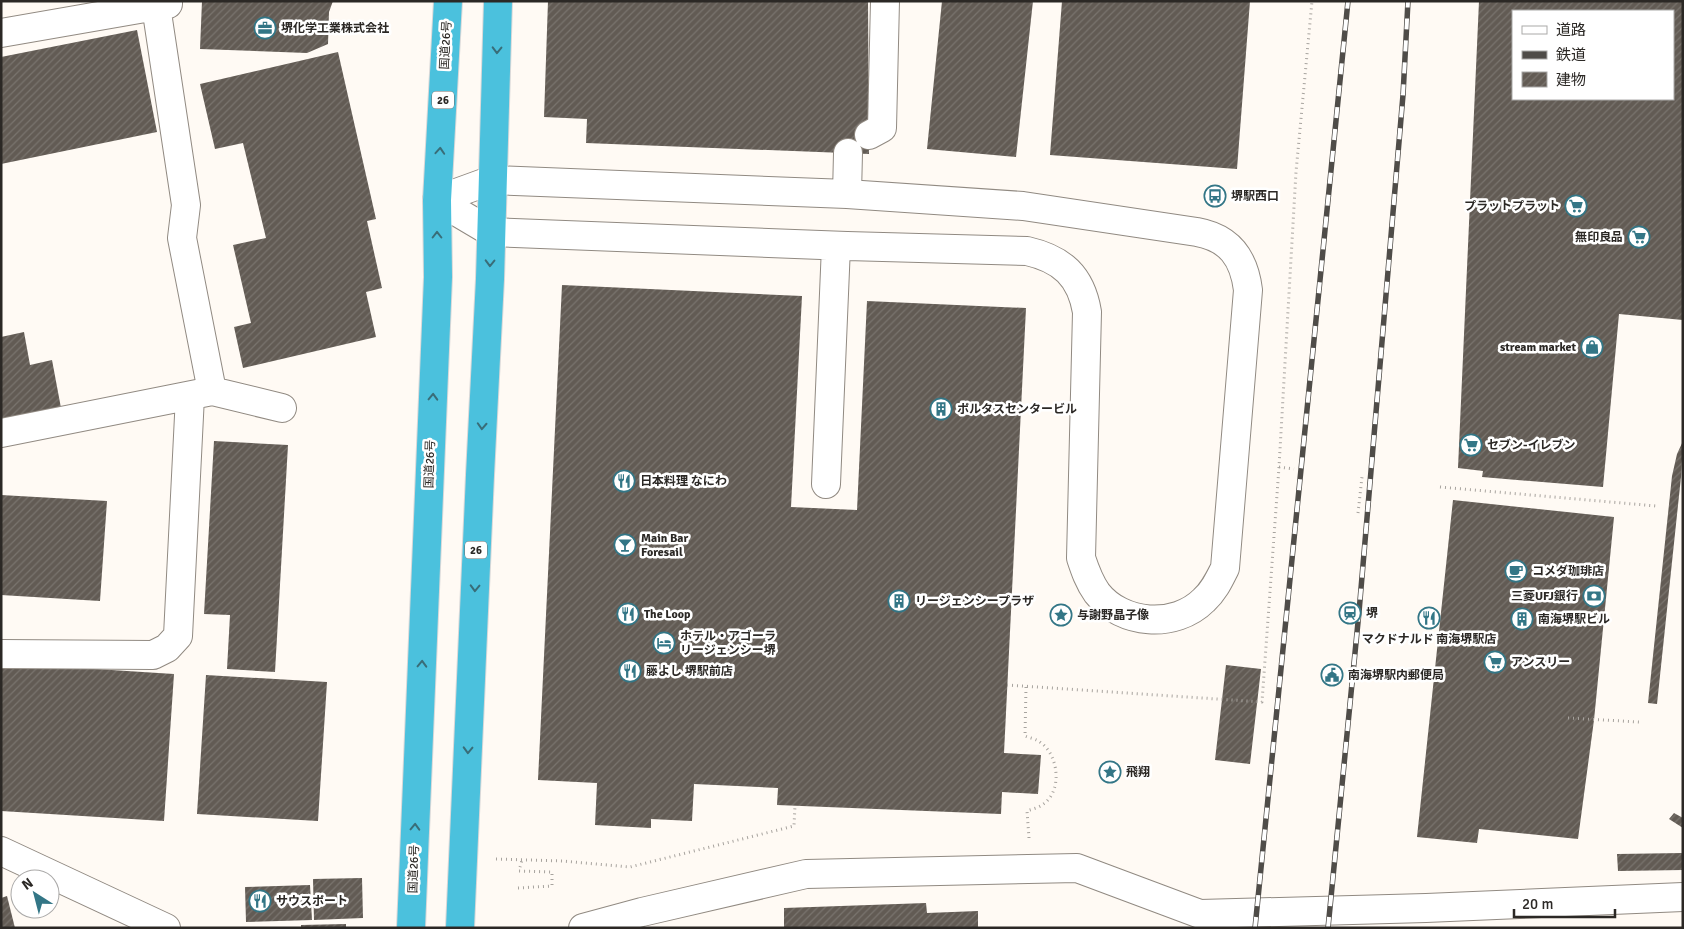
<svg xmlns="http://www.w3.org/2000/svg" width="1684" height="929" viewBox="0 0 1684 929" font-family="Signika,'Noto Sans JP',sans-serif">
  <defs>
    <pattern id="building-hatch" width="6" height="6" patternUnits="userSpaceOnUse" patternTransform="scale(1.25)"><rect width="6" height="6" fill="#625b54"/><path d="M-1 1l2-2M0 6l6-6M5 7l2-2" fill="none" stroke="#79746e"/></pattern>
  </defs>
  <rect width="100%" height="100%" fill="#fffaf4"/>
  <path fill="url(#building-hatch)" fill-rule="evenodd" d="M202,1H333L329,12L328,44L307,53L200,49Z
    M548,1H868L869,154L586,143L587,119L544,117Z
    M942,1H1033L1016,157L927,149Z
    M1062,1H1250L1237,169L1050,155Z
    M1479,1H1683V320L1619,314L1603,487L1482,477L1483,471L1458,468ZM1513,11H1673V99H1513Z
    M137,30L157,132L1,164V57Z
    M338,52L376,219L367,221L382,288L366,292L376,337L243,368L234,327L251,323L233,245L266,238L243,143L215,149L200,84Z
    M562,285L802,296L791,507L857,510L867,301L1026,308L1004,753L1041,755L1038,794L1002,792L1001,814L777,805L778,788L694,784L692,821L651,819V828L595,825L597,783L538,780Z
    M24,332L30,365L52,360L61,408L1,420V337Z
    M214,441L288,445L275,672L227,669L230,615L204,614Z
    M1683,441L1681,477L1657,704L1648,703L1672,476L1677,454Z
    M1,495L107,501L100,601L1,595Z
    M1453,500L1614,517L1594,720L1578,839L1479,829L1477,843L1417,837Z
    M1,663L174,674L164,821L1,811Z
    M1226,665L1261,669L1250,764L1215,760Z
    M206,675L327,682L318,821L197,814Z
    M1674,813L1683,818V828L1669,819Z
    M1683,853V870L1618,871L1617,854Z
    M362,878L363,918L314,920L313,879Z
    M310,885L312,920L246,922L245,887Z
    M7,896L15,928H1V898Z
    M926,903L927,913L978,911V928H784V908Z
    M346,924V928H301V925Z"/>
  <g fill="none" stroke-linecap="round" stroke-linejoin="round">
    <g stroke="#918a82" stroke-width="30">
      <path id="minor" d="M156,6L186,205L182,238L212,391
        M1,33L168,4V1
        M869,135L882,128L885,1
        M492,180L847,194L1023,206L1197,232C1230,238 1244,258 1248,290L1225,568C1219,580 1214,591 1204,600C1175,629 1122,625 1097,593C1089,582 1085,570 1081,558L1087,312C1081,276 1062,259 1027,251L847,246L491,232L437,200Z
        M847,194L848,153
        M1,433L212,391L282,408
        M826,484L836,246
        M1,654L153,655L167,648L178,636L190,396
        M1,851L166,928
        M583,928L642,912L806,874L1077,868L1200,914L1426,908L1683,897"/>
    </g>
    <g stroke="#d9d8d8" stroke-width="30">
      <path id="highway" d="M411,928L438,277L437,200L448,1
        M460,928L480,475L490,279L498,1"/>
    </g>
    <path stroke="#a7a39e" stroke-width="3" stroke-dasharray="1 4" stroke-linecap="butt" d="M1279,467L1294,469
      M1440,487L1656,506
      M1358,513L1362,477
      M1007,685L1262,702L1279,467L1296,172L1312,1
      M1026,687L1025,736C1030,738 1036,739 1040,742C1059,755 1063,792 1042,805C1038,808 1032,809 1027,811L1029,838
      M1568,718L1639,722
      M496,859L562,861L630,867L794,826L795,805
      M518,888L552,886V872L519,871L522,860"/>
    <use href="#minor" stroke="#fff" stroke-width="28"/>
    <use href="#highway" stroke="#4bc1dd" stroke-width="28"/>
    <g stroke="#4f4c48" stroke-width="5.5">
      <path id="rail" d="M1255,928L1348,1
        M1328,928L1359,612L1403,95L1408,1"/>
    </g>
    <use href="#rail" stroke="#fff" stroke-width="4" stroke-dasharray="11" stroke-linecap="butt"/>
  </g>
  <defs><path id="oneway-chevron" d="M-2-3.5L2.5 0L-2 3.5" fill="none" stroke-width="1.6" stroke-linecap="round" stroke-linejoin="round" transform="scale(1.25)"/></defs>
  <g stroke="#396d78">
    <use href="#oneway-chevron" transform="translate(497 50) rotate(91)"/>
    <use href="#oneway-chevron" transform="translate(440 151) rotate(-86)"/>
    <use href="#oneway-chevron" transform="translate(437 235) rotate(-90)"/>
    <use href="#oneway-chevron" transform="translate(490 263) rotate(91)"/>
    <use href="#oneway-chevron" transform="translate(433 397) rotate(-88)"/>
    <use href="#oneway-chevron" transform="translate(482 426) rotate(93)"/>
    <use href="#oneway-chevron" transform="translate(475 588) rotate(92)"/>
    <use href="#oneway-chevron" transform="translate(422 664) rotate(-88)"/>
    <use href="#oneway-chevron" transform="translate(468 750) rotate(92)"/>
    <use href="#oneway-chevron" transform="translate(415 827) rotate(-88)"/>
  </g>
  <defs>
    <g id="office-ring" transform="scale(1.125)"><circle r="9.5" fill="#fff" stroke="#337686" stroke-width="1.5"/><path d="M-6-3h4V-5.5h4V-3h4V5H-6ZM-1-4.5V-3h2v-1.5ZM-6 0V1H6V0Z" fill="#337686"/></g>
    <g id="bus-ring" transform="scale(1.125)"><circle r="9.5" fill="#fff" stroke="#337686" stroke-width="1.5"/><path d="M-5-6H5V4H4V6H2V4H-2V6H-4V4H-5ZM-3.5-4V0h7V-4ZM-3.5 1.2v1.5H-2V1.2ZM2 1.2v1.5H3.5V1.2Z" fill="#337686"/></g>
    <g id="supermarket-ring" transform="scale(1.125)"><circle r="9.5" fill="#fff" stroke="#337686" stroke-width="1.5"/><path d="M-6-5.5h2.5l.6 2H6L4.5 2H-2.5L-4.4-4H-6ZM-1.5 3.2a1.3 1.3 0 1 0 .1 0ZM3 3.2a1.3 1.3 0 1 0 .1 0Z" fill="#337686"/></g>
    <g id="shop-ring" transform="scale(1.125)"><circle r="9.5" fill="#fff" stroke="#337686" stroke-width="1.5"/><path d="M-5-2.5h2.3a2.7 3.5 0 0 1 5.4 0H5L5.5 6h-11ZM-1.5-2.5h3a1.5 2.3 0 0 0-3 0Z" fill="#337686"/></g>
    <g id="building-ring" transform="scale(1.125)"><circle r="9.5" fill="#fff" stroke="#337686" stroke-width="1.5"/><path d="M-4-6H4V6H1V3H-1V6H-4ZM-2.5-4.3h1.7v1.8h-1.7ZM.8-4.3h1.7v1.8H.8ZM-2.5-1h1.7V.8h-1.7ZM.8-1h1.7V.8H.8Z" fill="#337686"/></g>
    <g id="restaurant-ring" transform="scale(1.125)"><circle r="9.5" fill="#fff" stroke="#337686" stroke-width="1.5"/><path d="M-5-6h1v4h1v-4h1v4h1v-4h1v5L-1.5 .5V6h-2V.5L-5-1ZM5-6V6H3V1.5H1.5Q1.5-4 5-6Z" fill="#337686"/></g>
    <g id="bar-ring" transform="scale(1.125)"><circle r="9.5" fill="#fff" stroke="#337686" stroke-width="1.5"/><path d="M-6-5H6L.8 .8V4.5H3.5V6h-7V4.5H-.8V.8Z" fill="#337686"/></g>
    <g id="cafe-ring" transform="scale(1.125)"><circle r="9.5" fill="#fff" stroke="#337686" stroke-width="1.5"/><path d="M-5.5-4.5H6V0H3Q3 3.5 0 3.5H-2.5Q-5.5 3.5-5.5 0ZM3-3.2v2h1.7v-2ZM-6 4.5H4V6H-6Z" fill="#337686"/></g>
    <g id="bank-ring" transform="scale(1.125)"><circle r="9.5" fill="#fff" stroke="#337686" stroke-width="1.5"/><path d="M-6-4H6V4H-6ZM0-2.3a2.3 2.3 0 1 0 0 4.6a2.3 2.3 0 1 0 0-4.6Z" fill="#337686"/></g>
    <g id="station-ring" transform="scale(1.125)"><circle r="9.5" fill="#fff" stroke="#337686" stroke-width="1.5"/><path d="M-3-6H3Q5-6 5-4V2Q5 4 3 4L4.5 6H3L1.5 4h-3L-3 6H-4.5L-3 4Q-5 4-5 2V-4Q-5-6-3-6ZM-3.5-4v3h7v-3ZM-3.5 1v1.5H-2V1ZM2 1v1.5H3.5V1Z" fill="#337686"/></g>
    <g id="sight-ring" transform="scale(1.125)"><circle r="9.5" fill="#fff" stroke="#337686" stroke-width="1.5"/><path d="M0-6L1.8-2.2L6-1.7L2.9 1.2L3.7 5.4L0 3.3L-3.7 5.4L-2.9 1.2L-6-1.7L-1.8-2.2Z" fill="#337686"/></g>
    <g id="hotel-ring" transform="scale(1.125)"><circle r="9.5" fill="#fff" stroke="#337686" stroke-width="1.5"/><path d="M-6-4.5h1.5V1H6V5H4.5V3h-9V5H-6ZM-4 0a1.8 1.8 0 1 1 3.6 0ZM.5 0V-2.5h3Q6-2.5 6 0Z" fill="#337686"/></g>
    <g id="civic-ring" transform="scale(1.125)"><circle r="9.5" fill="#fff" stroke="#337686" stroke-width="1.5"/><path d="M-.6-6.5H3V-4.5H.6V-3L4-1V1h2V6H-6V1h2V-1L-.6-3ZM-1.2 2.5V6h2.4V2.5Z" fill="#337686"/></g>
  </defs>
  <g fill-rule="evenodd">
    <use href="#office-ring" x="265" y="28"/>
    <use href="#bus-ring" x="1215" y="196"/>
    <use href="#supermarket-ring" x="1576" y="206"/>
    <use href="#supermarket-ring" x="1639" y="237"/>
    <use href="#shop-ring" x="1592" y="347"/>
    <use href="#building-ring" x="941" y="409"/>
    <use href="#supermarket-ring" x="1471" y="445"/>
    <use href="#restaurant-ring" x="624" y="481"/>
    <use href="#bar-ring" x="625" y="545"/>
    <use href="#cafe-ring" x="1516" y="571"/>
    <use href="#bank-ring" x="1594" y="596"/>
    <use href="#building-ring" x="899" y="601"/>
    <use href="#station-ring" x="1350" y="613"/>
    <use href="#restaurant-ring" x="628" y="614"/>
    <use href="#sight-ring" x="1061" y="615"/>
    <use href="#restaurant-ring" x="1429" y="618"/>
    <use href="#building-ring" x="1522" y="619"/>
    <use href="#hotel-ring" x="664" y="643"/>
    <use href="#supermarket-ring" x="1495" y="662"/>
    <use href="#restaurant-ring" x="630" y="671"/>
    <use href="#civic-ring" x="1332" y="675"/>
    <use href="#sight-ring" x="1110" y="772"/>
    <use href="#restaurant-ring" x="260" y="901"/>
  </g>
  <g text-anchor="middle" dominant-baseline="central" stroke-width="5" stroke-linejoin="round" paint-order="stroke">
    <g fill="#fff" stroke="#6b6866" stroke-width="1">
      <rect x="432" y="91.5" width="22" height="17" rx="4"/>
      <rect x="465" y="541.5" width="22" height="17" rx="4"/>
    </g>
    <g font-size="11" font-weight="bold" fill="#2b2825">
      <text x="443" y="100">26</text>
      <text x="476" y="550">26</text>
    </g>
    <g font-size="12" font-weight="bold" fill="#2b2825" stroke="#fff" text-anchor="start">
      <text x="281" y="28">堺化学工業株式会社</text>
      <text x="1231" y="196">堺駅西口</text>
      <text x="1560" y="206" text-anchor="end">プラットプラット</text>
      <text x="1623" y="237" text-anchor="end">無印良品</text>
      <text x="1576" y="347" text-anchor="end">stream market</text>
      <text x="957" y="409">ポルタスセンタービル</text>
      <text x="1487" y="445">セブン-イレブン</text>
      <text x="640" y="481">日本料理 なにわ</text>
      <text x="641" y="538">Main Bar<tspan x="641" dy="14">Foresail</tspan></text>
      <text x="1532" y="571">コメダ珈琲店</text>
      <text x="1578" y="596" text-anchor="end">三菱UFJ銀行</text>
      <text x="915" y="601">リージェンシープラザ</text>
      <text x="1366" y="613">堺</text>
      <text x="644" y="614">The Loop</text>
      <text x="1077" y="615">与謝野晶子像</text>
      <text x="1538" y="619">南海堺駅ビル</text>
      <text x="680" y="636">ホテル・アゴーラ<tspan x="680" dy="14">リージェンシー堺</tspan></text>
      <text x="1429" y="639" text-anchor="middle">マクドナルド 南海堺駅店</text>
      <text x="1511" y="662">アンスリー</text>
      <text x="646" y="671">藤よし 堺駅前店</text>
      <text x="1348" y="675">南海堺駅内郵便局</text>
      <text x="1126" y="772">飛翔</text>
      <text x="276" y="901">サウスポート</text>
    </g>
    <g font-size="12" fill="#2b2825" stroke="#fff">
      <text transform="translate(446 45) rotate(-87)">国道26号</text>
      <text transform="translate(430 464) rotate(-88)">国道26号</text>
      <text transform="translate(414 869) rotate(-88)">国道26号</text>
    </g>
  </g>
  <rect width="1684" height="929" fill="none" stroke="#2b2825" stroke-width="5"/>
  <rect x="1512" y="10" width="162" height="90" fill="#ffffff" stroke="#aaa9a8"/>
  <rect x="1522" y="26" width="25" height="8" fill="#ffffff" stroke="#aaa9a8"/>
  <text x="1556" y="35" font-size="15" fill="#2b2825">道路</text>
  <rect x="1522" y="51" width="25" height="8" fill="#4f4c48" stroke="#aaa9a8"/>
  <text x="1556" y="60" font-size="15" fill="#2b2825">鉄道</text>
  <rect x="1522" y="72" width="25" height="15" fill="url(#building-hatch)" stroke="#aaa9a8"/>
  <text x="1556" y="85" font-size="15" fill="#2b2825">建物</text>
  <g transform="translate(35 894) rotate(324)"><circle r="24" fill="#ffffff" stroke="#aaa9a8"/>
  <path d="M0-4L9 19L0 12L-9 19Z" fill="#337686"/>
  <text y="-8" font-size="14" font-weight="bold" text-anchor="middle" fill="#2b2825">N</text>
  </g>
  <path d="M1514 909v8h101v-8" fill="none" stroke="#2b2825" stroke-width="2.5"/>
  <text x="1522" y="909" font-size="15" fill="#2b2825" stroke="#ffffff" stroke-width="4" paint-order="stroke">20 m</text>
</svg>
